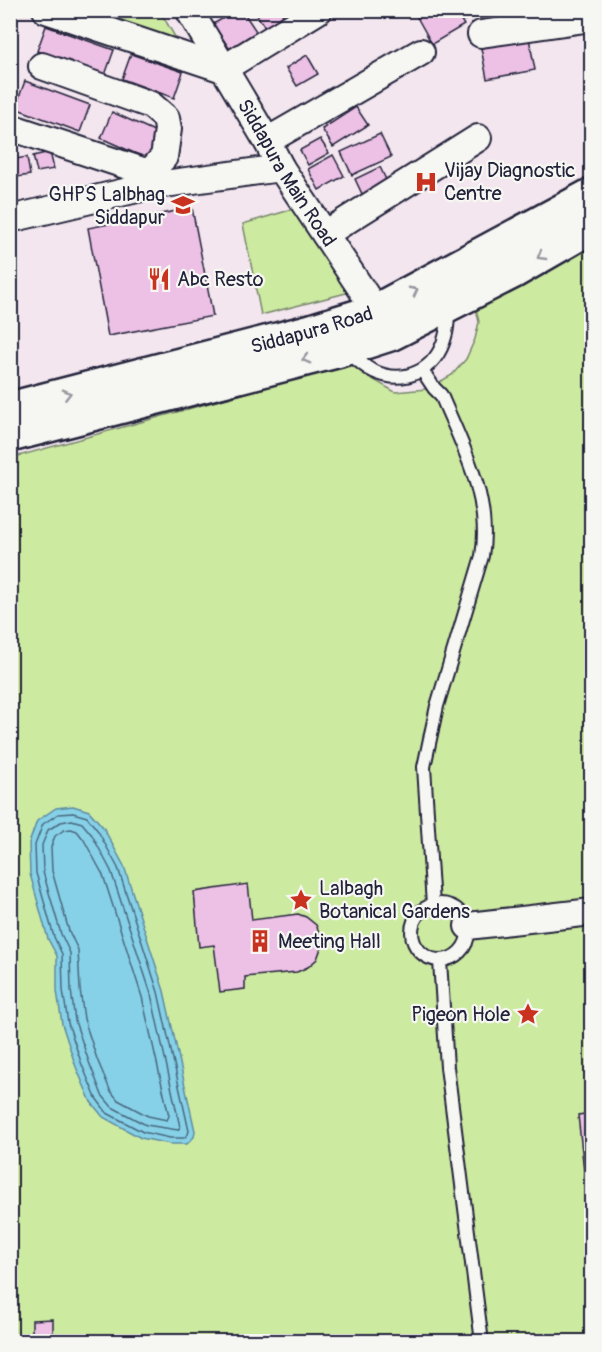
<svg xmlns="http://www.w3.org/2000/svg" width="602" height="1352" viewBox="0 0 602 1352" font-family="Pangolin,sans-serif">
  <rect width="100%" height="100%" fill="#f3e6ee"/>
  <filter id="ink" filterUnits="userSpaceOnUse"><feTurbulence type="fractalNoise" baseFrequency=".0167" numOctaves="2"/><feDisplacementMap in="SourceGraphic" scale="12" xChannelSelector="R" yChannelSelector="G"/><feConvolveMatrix kernelMatrix="1 2 1 2 8 2 1 2 1" color-interpolation-filters="sRGB"/></filter>
  <g filter="url(#ink)">
    <path fill="#cdeaa1" stroke="#78866e" stroke-width="1.5" d="M49,11H160L182,49Z
      M297,208L350,292L261,315L243,224Z
      M591,240V1341L11,1342V458L358,362L374,380L395,392L427,389L452,375L466,359L475,339L479,322L475,304Z"/>
    <path fill="#86d1e7" stroke="#5e8ba2" stroke-width="1.5" d="M73,806L89,811L103,827L124,866L164,991L195,1131L194,1137L187,1144H170L141,1138L103,1117L91,1102L76,1067L62,1024L57,991V956L48,939L30,874L29,843L37,821L56,808Z"/>
    <g fill="none" stroke-linecap="round" stroke-linejoin="round">
      <path stroke="#4a6880" stroke-width="1.5" d="M73,813L87,817L98,831L118,868L158,992L189,1131L188,1134L184,1138H170L143,1132L107,1113L96,1098L82,1065L68,1023L63,990L62,954L54,937L36,873L35,845L43,824L58,814Z
        M72,820L82,823L92,835L111,871L151,994L180,1127L178,1130L146,1125L112,1107L102,1095L89,1062L75,1021L71,990L70,953L61,934L43,872L42,845L48,830L61,822Z
        M71,829L77,831L84,840L103,875L142,997L169,1116L167,1120L148,1116L118,1100L110,1090L97,1059L84,1019L80,989L78,950L69,931L52,871L51,847L55,836L64,830Z"/>
    </g>
    <path fill="#edc0e5" stroke="#22223b" stroke-width="1.5" d="M238,10H242L258,34L231,51L213,24Z
      M265,10H280L285,19L267,31L257,15Z
      M413,10H455L464,25L432,44Z
      M460,10H474L476,16L464,20Z
      M522,10H545L523,15Z
      M46,26L114,50L105,75L37,51Z
      M528,33L535,70L487,79L480,43Z
      M131,54L183,72L174,98L122,79Z
      M307,55L318,74L297,86L286,68Z
      M25,81L90,105L80,132L15,108Z
      M356,107L368,125L333,147L322,129Z
      M112,112L163,135L152,161L101,138Z
      M380,134L391,157L352,175L341,152Z
      M320,139L329,153L308,165L300,150Z
      M50,152L54,169L37,172L33,156Z
      M333,155L344,176L319,190L308,169Z
      M27,157L30,175L10,178V160Z
      M380,167L388,184L363,196L355,179Z
      M192,208L213,316L108,336L88,228Z
      M248,884L252,920L298,914L306,917L316,925L321,937V948L317,959L308,967L297,972L245,977V989L220,992L214,945L199,947L194,892Z
      M592,1113V1189L586,1190L578,1115Z
      M53,1319V1341H32V1320Z"/>
    <g fill="none" stroke-linecap="round" stroke-linejoin="round">
      <g stroke="#22223b" stroke-width="16">
        <path id="lane" d="M347,351C355,358 363,366 373,371C405,386 436,370 445,337C448,328 448,318 448,309
          M422,370L434,388L441,395C462,445 492,499 482,556L437,706L424,767L433,905
          M412 932a28 28 0 1 1 56 0a28 28 0 1 1-56 0Z
          M440,961L447,1067L482,1342"/>
      </g>
      <g stroke="#22223b" stroke-width="30">
        <g id="street">
          <path d="M46,10L223,69L319,10"/>
          <path id="s1" d="M189,10L267,141L281,168L386,326"/>
          <path d="M481,34L592,18"/>
          <path d="M42,66L151,105L166,118L168,129L164,157L149,173"/>
          <path d="M10,127L149,173L159,184"/>
          <path d="M267,141L421,52"/>
          <path d="M10,219L150,186L281,168"/>
          <path d="M325,234L478,138"/>
          <path d="M468,926L592,912"/>
        </g>
      </g>
      <g stroke="#22223b" stroke-width="38">
        <g id="secondary">
          <path id="s2" d="M10,409L308,332L376,311L592,195"/>
          <path d="M10,435L340,350L390,334L514,271L592,226"/>
        </g>
      </g>
      <use href="#lane" stroke="#f6f6f2" stroke-width="12"/>
      <use href="#street" stroke="#f6f6f2" stroke-width="26"/>
      <use href="#secondary" stroke="#f6f6f2" stroke-width="33"/>
    </g>
    <defs><path id="oneway-chevron" d="M-2-3.5L2.5 0L-2 3.5" fill="none" stroke-width="1.6" stroke-linecap="round" stroke-linejoin="round" transform="scale(1.5)"/></defs>
    <g stroke="#9797a0">
      <use href="#oneway-chevron" transform="translate(541 256) rotate(150)"/>
      <use href="#oneway-chevron" transform="translate(414 291) rotate(-28)"/>
      <use href="#oneway-chevron" transform="translate(306 359) rotate(165)"/>
      <use href="#oneway-chevron" transform="translate(67 394) rotate(-14)"/>
    </g>
  </g>
  <defs>
    <g id="hospital-bare" transform="scale(1.8)"><path d="M-5-5h3v3.5h4V-5h3V5h-3V1.5h-4V5h-3Z" fill="#c8321e" stroke="#f6f6f2" stroke-width="2.5" paint-order="stroke"/></g>
    <g id="school-bare" transform="scale(1.8)"><path d="M0-5L7-2L0 1L-7-2ZM-4 1L0 2.5L4 1V4Q0 6-4 4Z" fill="#c8321e" stroke="#f6f6f2" stroke-width="2.5" paint-order="stroke"/></g>
    <g id="restaurant-bare" transform="scale(1.8)"><path d="M-5-6h1v4h1v-4h1v4h1v-4h1v5L-1.5 .5V6h-2V.5L-5-1ZM5-6V6H3V1.5H1.5Q1.5-4 5-6Z" fill="#c8321e" stroke="#f6f6f2" stroke-width="2.5" paint-order="stroke"/></g>
    <g id="sight-bare" transform="scale(1.8)"><path d="M0-6L1.8-2.2L6-1.7L2.9 1.2L3.7 5.4L0 3.3L-3.7 5.4L-2.9 1.2L-6-1.7L-1.8-2.2Z" fill="#c8321e" stroke="#f6f6f2" stroke-width="2.5" paint-order="stroke"/></g>
    <g id="building-bare" transform="scale(1.8)"><path d="M-4-6H4V6H1V3H-1V6H-4ZM-2.5-4.3h1.7v1.8h-1.7ZM.8-4.3h1.7v1.8H.8ZM-2.5-1h1.7V.8h-1.7ZM.8-1h1.7V.8H.8Z" fill="#c8321e" stroke="#f6f6f2" stroke-width="2.5" paint-order="stroke"/></g>
  </defs>
  <g fill-rule="evenodd">
    <use href="#hospital-bare" x="426" y="182"/>
    <use href="#school-bare" x="183" y="205"/>
    <use href="#restaurant-bare" x="159" y="279"/>
    <use href="#sight-bare" x="301" y="900"/>
    <use href="#building-bare" x="260" y="941"/>
    <use href="#sight-bare" x="528" y="1014"/>
  </g>
  <g text-anchor="middle" dominant-baseline="central" stroke-width="4.5" stroke-linejoin="round" paint-order="stroke">
    <g font-size="20" fill="#22223b" stroke="#f6f6f2" text-anchor="start">
      <text x="444" y="170">Vijay Diagnostic<tspan x="444" dy="23">Centre</tspan></text>
      <text x="165" y="194" text-anchor="end">GHPS Lalbhag<tspan x="165" dy="23">Siddapur</tspan></text>
      <text x="177" y="279">Abc Resto</text>
      <text x="319" y="888">Lalbagh<tspan x="319" dy="23">Botanical Gardens</tspan></text>
      <text x="278" y="941">Meeting Hall</text>
      <text x="510" y="1014" text-anchor="end">Pigeon Hole</text>
    </g>
    <g font-size="20" fill="#22223b" stroke="#f6f6f2">
      <text stroke="none"><textPath href="#s1" startOffset="190">Siddapura Main Road</textPath></text>
      <text stroke="none"><textPath href="#s2" startOffset="312">Siddapura Road</textPath></text>
    </g>
  </g>
  <rect width="602" height="1352" fill="none" stroke="#f6f6f2" stroke-width="36"/>
  <rect x="18" y="18" width="566" height="1316" fill="none" stroke="#22223b" stroke-width="2" filter="url(#ink)"/>
</svg>
